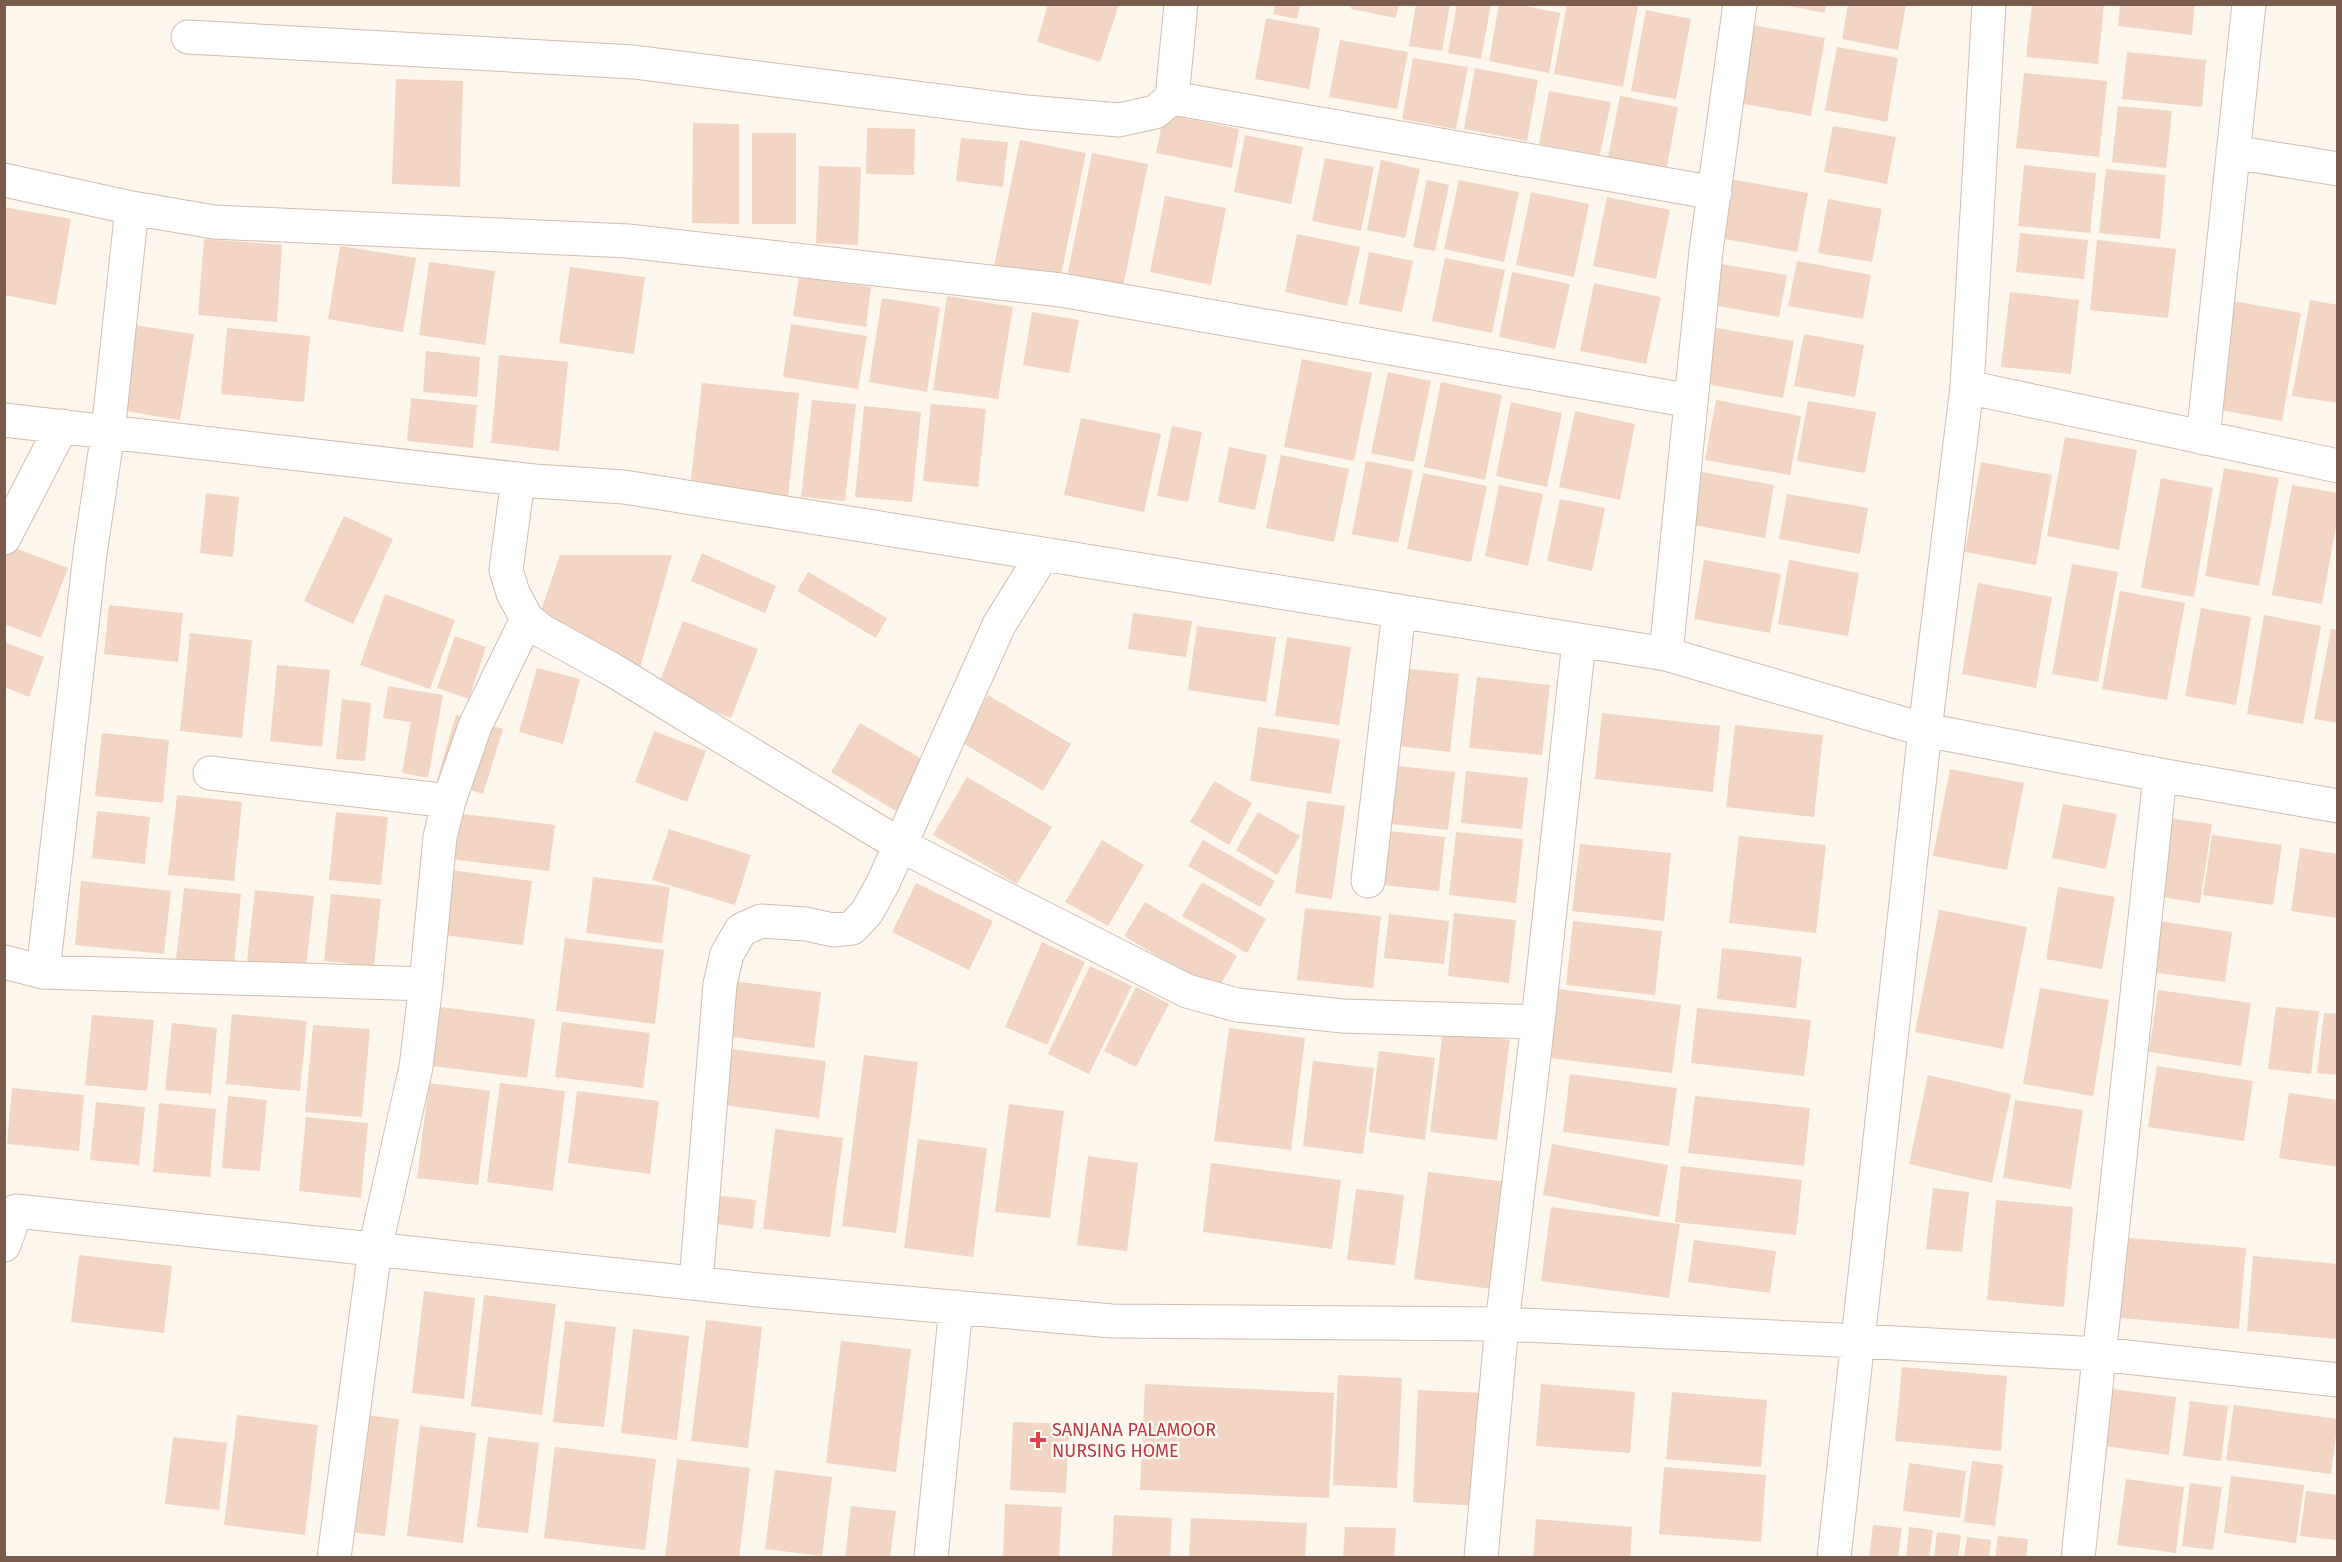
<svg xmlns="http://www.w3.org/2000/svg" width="2342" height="1562" viewBox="0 0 2342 1562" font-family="'Fira Sans',sans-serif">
  <rect width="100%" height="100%" fill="#fdf6ec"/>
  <path fill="#f3d5c3" d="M1048,4H1119L1100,62L1037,42Z
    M1275,4H1300L1297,19L1273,14Z
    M1351,4H1399L1396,18L1351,9Z
    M1416,4H1450L1442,51L1409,46Z
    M1457,4H1491L1481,59L1448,53Z
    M1499,4H1516L1560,13L1549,73L1489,61Z
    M1567,4L1638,6L1623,87L1554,74Z
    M1848,4H1906L1898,50L1842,39Z
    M2032,4H2104L2098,64L2026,57Z
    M2120,4H2195L2192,35L2118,26Z
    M1784,5H1826L1825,13Z
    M1646,10L1691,19L1676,99L1631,91Z
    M1266,18L1320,28L1309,89L1255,79Z
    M1753,25L1825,38L1811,116L1739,103Z
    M1340,40L1408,52L1397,109L1329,97Z
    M1837,47L1898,58L1887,122L1825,110Z
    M2127,52L2206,60L2202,107L2122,99Z
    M1413,58L1468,67L1456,129L1402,119Z
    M1475,68L1538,80L1527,141L1464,129Z
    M2024,73L2107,81L2099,157L2016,148Z
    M396,79L463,81L460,187L392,184Z
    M1549,91L1611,102L1600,155L1539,144Z
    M1620,96L1678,107L1666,172L1607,162Z
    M2118,106L2172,111L2166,168L2112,162Z
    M1164,114L1239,129L1232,168L1156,153Z
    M693,123L739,124V224L692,223Z
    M1833,126L1896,137L1887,184L1824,172Z
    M867,128L915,129L914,175L866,174Z
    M752,133H796V224H752Z
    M1245,135L1303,147L1291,204L1234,192Z
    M961,138L1008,142L1003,187L956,181Z
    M1020,140L1086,153L1059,285L993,271Z
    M1092,153L1148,164L1123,287L1067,277Z
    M1325,158L1374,167L1361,231L1312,221Z
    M1381,160L1420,169L1405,238L1367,230Z
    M2024,165L2096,173L2090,233L2018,226Z
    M819,166L861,167L858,245L816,243Z
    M2106,169L2166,175L2160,239L2099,233Z
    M1708,175L1808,193L1797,252L1698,234Z
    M1427,180L1449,185L1435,251L1413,247Z
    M1459,180L1519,192L1504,262L1444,249Z
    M1531,192L1589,204L1574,277L1516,265Z
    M1165,196L1226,208L1211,285L1150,272Z
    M1607,197L1670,210L1656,279L1593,266Z
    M1828,199L1882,209L1872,262L1818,253Z
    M4,207L71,219L56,305L4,295Z
    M2020,233L2088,240L2084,279L2016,272Z
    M1297,234L1360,247L1347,306L1285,292Z
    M204,239L282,245L277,322L198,315Z
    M2097,240L2176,249L2168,318L2090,310Z
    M340,246L416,258L403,332L328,319Z
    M1369,252L1413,261L1402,312L1359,304Z
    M1445,258L1505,270L1492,333L1432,321Z
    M1797,261L1871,275L1863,319L1788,306Z
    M429,262L495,271L485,345L419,335Z
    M1715,263L1787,275L1779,317L1707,304Z
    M570,267L645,277L634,354L559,343Z
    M1512,272L1570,284L1555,349L1499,337Z
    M799,277L871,287L866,327L793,316Z
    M1594,283L1661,297L1646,364L1580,351Z
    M2010,292L2079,300L2071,374L2001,367Z
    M947,296L1013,307L998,399L933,390Z
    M882,298L940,307L927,392L869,382Z
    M2310,300L2338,305V403L2292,396Z
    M2233,301L2301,313L2282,421L2214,409Z
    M1032,312L1079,320L1069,373L1023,365Z
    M791,324L867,336L858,389L783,377Z
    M134,325L194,334L180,420L119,410Z
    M227,328L310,336L304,402L221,394Z
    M1716,328L1794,341L1783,398L1706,384Z
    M1804,334L1864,345L1855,397L1794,386Z
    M426,351L480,357L477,397L423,392Z
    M499,355L568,362L559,451L491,443Z
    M1302,359L1372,373L1354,461L1284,447Z
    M1388,372L1431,381L1414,462L1371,453Z
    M1441,382L1502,395L1485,480L1424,467Z
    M702,383L799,393L788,498L690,487Z
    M411,398L477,405L473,448L407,441Z
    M812,400L856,404L845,501L801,497Z
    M1716,400L1801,416L1790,475L1705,460Z
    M1808,401L1876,412L1865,473L1797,461Z
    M1511,402L1562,413L1547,487L1496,476Z
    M931,404L986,409L978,487L923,481Z
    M864,406L921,412L912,502L855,497Z
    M1575,411L1635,424L1620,500L1559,487Z
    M1081,418L1161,434L1144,512L1064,495Z
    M1172,426L1202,432L1188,502L1157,496Z
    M2065,437L2137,450L2119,550L2047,536Z
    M1229,447L1267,455L1255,510L1218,502Z
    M1281,455L1349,469L1334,542L1266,528Z
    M1366,461L1413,470L1398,543L1352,534Z
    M1981,462L2052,475L2036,565L1965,552Z
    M2224,468L2279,478L2259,586L2205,576Z
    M1702,472L1774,485L1765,538L1693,525Z
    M1423,473L1487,486L1471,562L1407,549Z
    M2161,478L2213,488L2194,597L2141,588Z
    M1499,485L1543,494L1528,566L1485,556Z
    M2292,485L2338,493V515L2322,604L2272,595Z
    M206,493L239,497L233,557L200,553Z
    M1787,494L1868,508L1860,554L1779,539Z
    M1560,499L1605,508L1592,571L1547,561Z
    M344,516L393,539L353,624L304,601Z
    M4,544L68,568L41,638L4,624Z
    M702,553L776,586L765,613L691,581Z
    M560,555H672L640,668L537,622Z
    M1704,560L1781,574L1770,633L1694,619Z
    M1789,560L1859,573L1848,636L1778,624Z
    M2072,564L2118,572L2098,682L2052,674Z
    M808,572L887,618L876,638L797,591Z
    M1978,583L2052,597L2036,688L1962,674Z
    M2120,591L2185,603L2167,700L2102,689Z
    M385,594L455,620L430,689L360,665Z
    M109,605L183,613L178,662L104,654Z
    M2201,608L2251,617L2236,705L2185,696Z
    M1133,613L1192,621L1186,657L1128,649Z
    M2264,615L2321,626L2303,724L2247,714Z
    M683,621L758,649L731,718L657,689Z
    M1197,626L1276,637L1266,702L1188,690Z
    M2331,629L2338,630V723L2314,719Z
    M190,633L252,640L242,738L180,731Z
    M455,636L486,647L469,699L437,688Z
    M1287,637L1351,647L1339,725L1275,716Z
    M4,642L44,657L29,697L4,687Z
    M277,665L330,670L322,747L270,741Z
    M1380,666L1459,674L1450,752L1371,743Z
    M537,668L580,679L563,744L519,732Z
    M1477,677L1550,685L1542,755L1469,748Z
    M388,686L443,695L428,778L402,773L411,722L383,718Z
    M988,695L1071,744L1043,791L961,742Z
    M342,699L371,703L365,761L336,759Z
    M1602,713L1720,726L1713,792L1595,779Z
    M456,715L503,729L483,794L437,780Z
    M860,723L929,763L899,813L831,772Z
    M1735,725L1823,735L1814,817L1726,807Z
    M1258,727L1340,739L1331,794L1250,781Z
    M654,731L706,751L687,802L635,782Z
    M102,733L169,740L163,803L95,796Z
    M1369,763L1455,772L1448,830L1363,821Z
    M1950,769L2024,783L2007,870L1933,856Z
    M1466,771L1528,778L1522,829L1461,823Z
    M967,777L1052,827L1017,884L933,835Z
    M1214,781L1252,803L1229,845L1190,822Z
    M177,795L242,802L234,881L168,875Z
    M1307,801L1345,806L1332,899L1295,893Z
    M2063,804L2117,814L2106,869L2052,858Z
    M97,811L150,817L145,864L92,858Z
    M336,812L388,817L381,885L329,880Z
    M447,812L555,825L549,871L440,858Z
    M1258,812L1300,836L1277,875L1236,850Z
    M2153,816L2212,824L2200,903L2142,894Z
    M669,829L751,855L735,905L652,880Z
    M1370,829L1445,837L1439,891L1364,883Z
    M1456,832L1523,839L1516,903L1449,895Z
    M2212,835L2282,845L2273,905L2203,895Z
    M1739,836L1826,845L1816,933L1729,923Z
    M1102,840L1144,865L1108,926L1065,902Z
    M1203,840L1275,881L1260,907L1188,866Z
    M1580,844L1671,853L1664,921L1572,911Z
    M2300,848L2338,854V918L2291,911Z
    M451,870L532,881L523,945L443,935Z
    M593,877L670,887L662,943L586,933Z
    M81,881L171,891L164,954L75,945Z
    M1202,882L1266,919L1247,953L1182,916Z
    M916,883L993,921L969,970L892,932Z
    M2058,887L2115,897L2102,969L2046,959Z
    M184,888L241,894L234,965L176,959Z
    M255,890L314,896L306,968L247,961Z
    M331,894L381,899L374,966L324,961Z
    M1145,902L1237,956L1217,991L1124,936Z
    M1305,908L1381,916L1373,988L1297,980Z
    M1939,910L2027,927L2003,1049L1915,1032Z
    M1454,913L1516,920L1509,983L1448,976Z
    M1389,914L1449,921L1444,964L1384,958Z
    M1573,921L1662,931L1655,995L1566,985Z
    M2159,921L2232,932L2225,982L2151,972Z
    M565,938L664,950L655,1024L556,1011Z
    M1042,942L1085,962L1047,1045L1005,1027Z
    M1722,948L1802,957L1796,1008L1717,999Z
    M1090,966L1132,986L1089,1074L1048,1054Z
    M716,979L821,992L814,1048L709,1034Z
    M1136,987L1169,1004L1136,1067L1104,1051Z
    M2040,988L2109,1000L2093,1096L2023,1084Z
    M1558,989L1681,1005L1672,1073L1550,1058Z
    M2158,990L2251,1003L2241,1066L2149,1052Z
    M424,1005L535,1019L527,1078L416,1064Z
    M2276,1007L2319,1011L2311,1074L2268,1069Z
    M1697,1008L1811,1020L1804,1076L1691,1063Z
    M2324,1013L2338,1014V1075L2317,1073Z
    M232,1014L307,1021L300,1091L226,1084Z
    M92,1015L154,1020L147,1091L85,1085Z
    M562,1022L650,1033L643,1088L555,1077Z
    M172,1023L217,1028L211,1094L165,1090Z
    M313,1025L370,1029L362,1117L305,1112Z
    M1229,1028L1305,1038L1291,1150L1214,1141Z
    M1443,1031L1510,1040L1497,1140L1430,1132Z
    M707,1046L826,1061L819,1118L700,1102Z
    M1379,1051L1435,1058L1425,1140L1369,1132Z
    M864,1055L918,1062L896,1233L842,1226Z
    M1313,1061L1374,1068L1363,1154L1303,1146Z
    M2157,1066L2253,1081L2244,1141L2148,1127Z
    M1570,1074L1677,1088L1669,1146L1563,1132Z
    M1928,1075L2011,1094L1992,1183L1909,1164Z
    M429,1083L490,1091L478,1185L417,1178Z
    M500,1083L565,1091L553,1191L487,1182Z
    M12,1088L84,1095L79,1151L7,1144Z
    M577,1091L659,1101L650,1174L568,1163Z
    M2289,1093L2338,1100V1167L2279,1158Z
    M228,1096L267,1100L260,1171L222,1168Z
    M1695,1096L1810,1108L1804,1166L1688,1153Z
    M2015,1100L2083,1110L2071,1189L2003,1178Z
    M96,1102L145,1107L139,1165L90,1160Z
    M159,1103L216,1109L210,1177L153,1172Z
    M1009,1104L1064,1111L1050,1218L995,1212Z
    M306,1117L368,1123L361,1198L299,1191Z
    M775,1129L843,1138L830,1237L763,1229Z
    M918,1139L987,1148L973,1257L904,1248Z
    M1552,1144L1668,1165L1659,1217L1543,1195Z
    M1088,1156L1138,1163L1127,1251L1077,1245Z
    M1211,1163L1341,1180L1332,1249L1203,1232Z
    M1681,1166L1802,1180L1796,1235L1675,1222Z
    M1428,1172L1507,1182L1493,1289L1414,1279Z
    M1933,1188L1969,1192L1962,1252L1926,1249Z
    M1356,1189L1404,1195L1395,1265L1347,1260Z
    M688,1192L756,1200L753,1229L685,1220Z
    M1996,1200L2073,1207L2064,1307L1987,1300Z
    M1551,1207L1680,1224L1669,1298L1541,1281Z
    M2119,1237L2246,1248L2239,1329L2112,1317Z
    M1694,1240L1776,1251L1770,1293L1688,1282Z
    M79,1255L172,1266L164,1333L71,1322Z
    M2253,1256L2338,1264V1339L2247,1331Z
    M424,1291L475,1298L464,1399L412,1393Z
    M484,1295L556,1304L542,1415L471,1406Z
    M706,1320L762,1327L748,1448L691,1441Z
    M565,1321L616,1327L604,1427L553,1422Z
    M633,1329L689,1336L677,1440L621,1433Z
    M841,1341L911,1349L896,1472L826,1463Z
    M1902,1367L2007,1376L2001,1451L1895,1441Z
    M1338,1375L1402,1378L1397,1488L1333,1485Z
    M1145,1384L1334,1393L1329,1498L1140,1490Z
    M1541,1384L1635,1392L1630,1453L1536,1446Z
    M2104,1388L2176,1397L2169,1455L2097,1445Z
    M1418,1390L1485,1393L1480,1506L1413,1502Z
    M1672,1392L1767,1400L1761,1467L1666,1459Z
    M2190,1401L2228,1406L2221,1461L2183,1456Z
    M2234,1405L2338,1419L2331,1474L2226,1460Z
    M237,1415L318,1425L305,1535L224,1525Z
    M363,1415L399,1419L385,1536L349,1532Z
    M1013,1422L1069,1424L1066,1493L1010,1490Z
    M420,1426L476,1433L463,1543L407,1536Z
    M173,1437L227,1443L219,1510L165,1504Z
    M488,1437L539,1443L528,1533L477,1527Z
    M555,1447L656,1459L645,1550L544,1538Z
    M677,1459L750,1468L739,1558L665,1557Z
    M1972,1461L2003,1465L1995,1526L1964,1522Z
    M1909,1463L1966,1471L1960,1518L1903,1511Z
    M1664,1467L1766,1475L1761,1542L1659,1534Z
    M775,1470L832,1477L822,1556L765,1549Z
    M2231,1476L2304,1485L2296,1543L2224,1533Z
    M2126,1479L2184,1487L2176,1553L2117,1545Z
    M2190,1483L2222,1487L2213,1550L2182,1546Z
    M2306,1491L2338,1495L2336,1540L2300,1536Z
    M1005,1504L1062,1507L1059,1558H1003Z
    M851,1506L896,1511L890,1558H845Z
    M1114,1515L1172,1518L1170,1558H1112Z
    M1191,1518L1307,1523L1305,1558H1189Z
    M1536,1519L1632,1527L1630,1558H1533Z
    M1873,1525L1902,1528L1898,1558H1869Z
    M1345,1527L1396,1528L1394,1558H1343Z
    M1909,1527L1933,1530L1929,1558H1906Z
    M1937,1532L1961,1535L1958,1558H1934Z
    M1998,1536L2028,1539L2026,1558H1995Z
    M1967,1537L1991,1540L1989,1558H1964Z"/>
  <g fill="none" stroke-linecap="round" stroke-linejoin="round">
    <g stroke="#d1beb0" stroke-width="35">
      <path id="street" d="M1181,4L1172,98L1715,193
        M188,37L634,62L1027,112L1119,120L1155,112L1172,98
        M2233,152L2338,169
        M4,180L132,208L214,222L628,241L1061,290L1691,401
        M132,208L108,432L90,554L43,972L426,984L416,1067L375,1249L334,1558
        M1967,387L1989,4
        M4,420L534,481L624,487L1666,654L1925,730L2160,775L2338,806
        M2203,438L2249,4
        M518,479L506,570L513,593L527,619L542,631L611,669L900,845L1187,991L1237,1005L1343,1016L1538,1022
        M4,538L62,426
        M1666,654L1706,251L1740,4
        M210,773L449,801
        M1368,881L1399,611
        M4,962L43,972
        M426,984L440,837L449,801L475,726L527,619
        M4,1245L16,1211L758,1290L1112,1321L1502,1324L1858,1341L2099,1354L2338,1380
        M696,1283L720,984L727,954L741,930L761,921L806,924L833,930L852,928L867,912L883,883L999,625L1043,554
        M931,1558L956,1307
        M1481,1558L1502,1324L1538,1022L1579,641
        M1834,1558L1925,730L1967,387L2338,466
        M2078,1558L2160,775"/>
    </g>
    <use href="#street" stroke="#fff" stroke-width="33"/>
  </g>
  <path fill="#e0444e" stroke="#fffaf3" stroke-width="2" d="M1035 1431h6v6h6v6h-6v6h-6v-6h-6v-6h6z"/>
  <g text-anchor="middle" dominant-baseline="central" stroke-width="5" stroke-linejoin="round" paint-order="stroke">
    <g font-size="18" fill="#be3a42" stroke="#fffaf3" text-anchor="start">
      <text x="1052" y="1430">SANJANA PALAMOOR<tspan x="1052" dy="21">NURSING HOME</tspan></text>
    </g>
  </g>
  <rect width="2342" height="1562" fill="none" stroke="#7a5c4d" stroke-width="12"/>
</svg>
